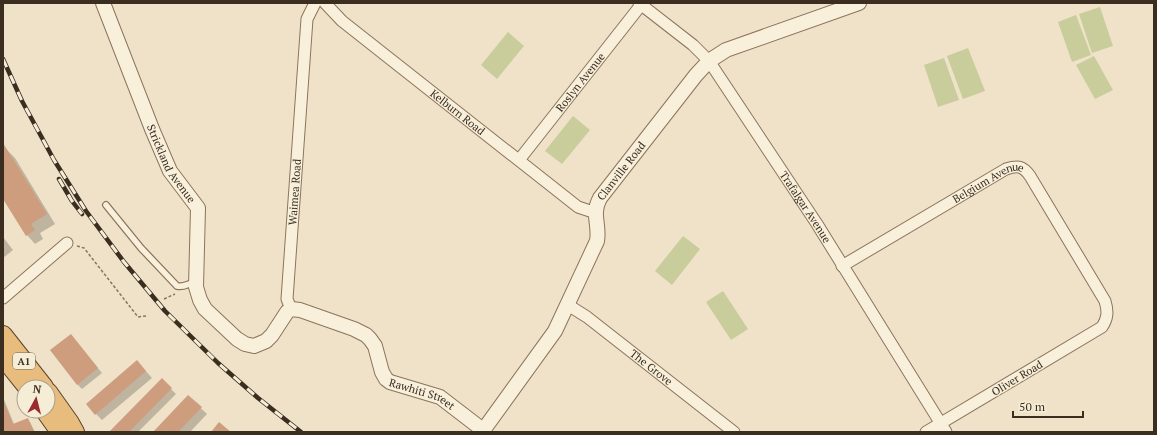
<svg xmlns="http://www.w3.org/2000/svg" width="1157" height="435" viewBox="0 0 1157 435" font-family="'PT Serif',serif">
  <rect width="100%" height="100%" fill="#efe2c8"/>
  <path fill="#c8cd9b" d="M1100,7L1113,46L1092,53L1079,14Z
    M1076,15L1091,55L1072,62L1058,22Z
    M508,32L524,46L497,79L481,65Z
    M968,48L985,91L963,99L947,56Z
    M1094,56L1113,90L1095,99L1076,65Z
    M944,58L959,100L938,107L924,65Z
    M573,116L590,130L562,164L545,151Z
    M683,236L700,249L672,285L655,271Z
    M723,291L748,329L731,340L706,302Z"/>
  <path fill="#0003" d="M6,149L15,158L55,224L40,233L43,239L35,244L27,235L3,197V150Z
    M3,237L13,250L3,258Z
    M71,335L102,373L82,389L77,384Z
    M143,368L152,378L102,420L96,414Z
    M162,380L176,394L138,432H110Z
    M188,396L207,414L190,432H155Z
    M3,397L14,424L27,419L30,422L35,432H3Z"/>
  <path fill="#cd9d7e" d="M3,143L47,214L31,224L35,230L26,236L3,199Z
    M71,334L98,368L77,385L50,350Z
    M137,360L146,371L95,415L86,404Z
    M162,378L172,388L129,432H109Z
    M188,395L202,407L178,432H153Z
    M3,400L13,424L28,418L34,432H3Z
    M219,422L231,432H211Z"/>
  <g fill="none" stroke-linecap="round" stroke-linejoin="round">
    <g stroke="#8b745c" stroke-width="8">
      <path id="service" d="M106,205L141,248L177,286C186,288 188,282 196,283"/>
    </g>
    <g stroke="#8b745c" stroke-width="13">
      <g id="minor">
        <path id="s1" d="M325,3L342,21L578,207L596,213"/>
        <path id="s2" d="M639,3L693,45L709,61L817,224L946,432"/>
        <path id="s3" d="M519,160L641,5"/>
        <path id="s4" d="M842,266L1006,169C1018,165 1023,166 1030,176L1105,301C1108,311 1108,318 1102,327L926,432"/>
        <path d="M3,298L67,243"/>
        <path id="s5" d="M568,305L587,317L734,432"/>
        <path id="s6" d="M291,309L287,299L307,19L315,3"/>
      </g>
    </g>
    <g stroke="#8b745c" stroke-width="16">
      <g id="tertiary">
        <path id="s7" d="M103,3L152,129L170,171L198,208L196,287L200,300L205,309L237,339L245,344L254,346L266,341L272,335L287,312L291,309L300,310L354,329L366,335L370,339L375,346L382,372L386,379L390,382L440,397L483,430"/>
        <path id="s8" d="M482,432L555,331L597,241C600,224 591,215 600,198L696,75L709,61L726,50L859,3"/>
      </g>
    </g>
    <g stroke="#594330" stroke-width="20">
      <path id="trunk" d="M3,335L44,387
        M3,357L27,387
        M48,392L70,423L75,432
        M45,411L60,432"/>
    </g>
    <path stroke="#8b745c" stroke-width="1.5" stroke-dasharray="3 2" stroke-linecap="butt" d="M77,246L84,248L138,317L146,316
      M164,299L175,294"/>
    <use href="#service" stroke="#f9f0db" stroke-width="5.5"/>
    <use href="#minor" stroke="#f9f0db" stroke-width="11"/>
    <use href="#tertiary" stroke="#f9f0db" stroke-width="14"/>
    <use href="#trunk" stroke="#e7bc7d" stroke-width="18"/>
    <g stroke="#3b2d20" stroke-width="4.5">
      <path id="rail" d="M3,59L22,101L54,160L86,211L124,262L165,311L218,363L258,398L301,432
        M59,179L72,201L82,214"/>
    </g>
    <use href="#rail" stroke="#f6edd7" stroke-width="3" stroke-dasharray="9" stroke-linecap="butt"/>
  </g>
  <g text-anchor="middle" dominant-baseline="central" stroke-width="3" stroke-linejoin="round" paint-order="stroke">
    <rect fill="#f6edd7" stroke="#736757" stroke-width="1" x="13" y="353" width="22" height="16" rx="3"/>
    <g font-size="10" font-weight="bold" fill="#3b2d20">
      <text x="24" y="361">A1</text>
    </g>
    <g font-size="11" fill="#3b2d20" stroke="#f6edd7">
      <text stroke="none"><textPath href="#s3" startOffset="99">Roslyn Avenue</textPath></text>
      <text stroke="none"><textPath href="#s1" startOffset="172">Kelburn Road</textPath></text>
      <text stroke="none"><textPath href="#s7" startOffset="175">Strickland Avenue</textPath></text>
      <text stroke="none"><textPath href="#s8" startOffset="302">Clanville Road</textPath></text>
      <text stroke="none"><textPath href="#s4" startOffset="169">Belgium Avenue</textPath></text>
      <text stroke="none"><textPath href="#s6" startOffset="118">Waimea Road</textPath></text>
      <text stroke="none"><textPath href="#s2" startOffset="266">Trafalgar Avenue</textPath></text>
      <text stroke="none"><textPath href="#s5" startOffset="104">The Grove</textPath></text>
      <text transform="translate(1017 378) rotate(-31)">Oliver Road</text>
      <text stroke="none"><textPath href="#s7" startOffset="615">Rawhiti Street</textPath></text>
    </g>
  </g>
  <rect width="1157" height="435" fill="none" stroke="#3b2d20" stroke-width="8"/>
  <g transform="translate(36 399) rotate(7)"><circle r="19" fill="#f6edd7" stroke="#aba08e"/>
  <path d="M0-3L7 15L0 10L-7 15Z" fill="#9a2c2f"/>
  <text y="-6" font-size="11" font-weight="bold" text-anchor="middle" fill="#3b2d20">N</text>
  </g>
  <path d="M1013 411v6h70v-6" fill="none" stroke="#3b2d20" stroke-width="2"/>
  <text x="1019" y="411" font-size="12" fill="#3b2d20" stroke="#f6edd7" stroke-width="3" paint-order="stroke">50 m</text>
</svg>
